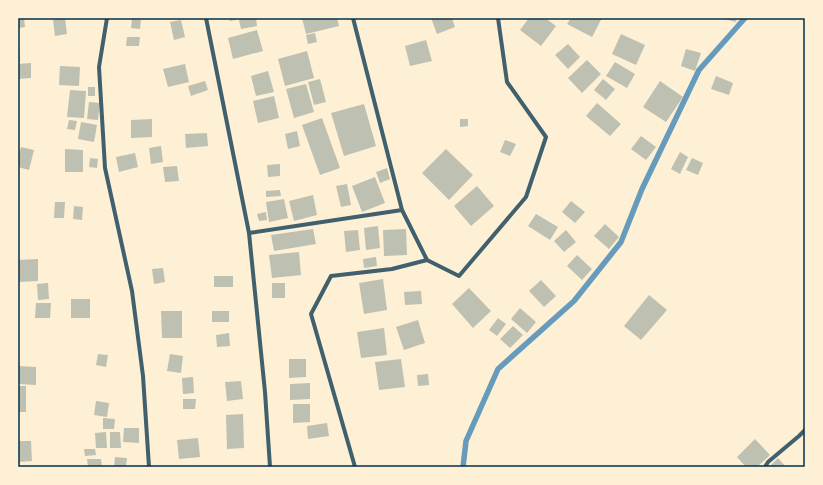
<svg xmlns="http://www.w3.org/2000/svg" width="823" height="485" viewBox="0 0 823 485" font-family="Jost,sans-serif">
  <rect width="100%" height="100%" fill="#fdf0d5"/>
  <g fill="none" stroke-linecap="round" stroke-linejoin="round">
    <path stroke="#669bbc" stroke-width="5.5" d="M463,467L466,441L498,369L574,301L621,242L642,189L699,70L745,18"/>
  </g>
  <path fill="#bec0b2" d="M18,18H24L25,27L18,28Z
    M65,18L67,34L55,36L53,20Z
    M229,18H236V20L230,21Z
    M247,18H256L257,26L241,29L239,20Z
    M302,18H337L339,26L306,34Z
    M431,18H452L455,27L437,34Z
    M529,18H545L556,26L541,46L520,30Z
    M571,18H602L592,37L567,24Z
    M724,18H737L736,22L724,19Z
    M132,19L141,20L140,29L131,28Z
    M181,20L185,37L174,40L170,22Z
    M257,30L263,51L233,59L228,38Z
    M315,33L317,42L308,44L306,35Z
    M621,34L645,45L636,65L612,54Z
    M127,37H140L139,46H126Z
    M426,40L432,61L410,66L405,46Z
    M568,44L580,57L568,69L555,55Z
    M18,49H19L20,62H18Z
    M686,49L701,53L695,71L681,66Z
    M307,51L314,78L285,86L278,59Z
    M587,60L601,74L582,93L568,78Z
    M615,62L635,74L627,88L606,76Z
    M31,63V78L18,79V64Z
    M185,64L189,82L168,87L163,69Z
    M60,66L80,67L79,86L59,85Z
    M268,71L274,92L256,96L251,76Z
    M716,76L733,83L729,95L711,89Z
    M320,79L326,102L314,105L308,82Z
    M603,79L615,89L606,100L594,90Z
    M205,81L208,90L191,96L188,86Z
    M660,81L683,97L666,122L643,107Z
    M306,84L314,112L294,118L286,89Z
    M88,87H95V96H88Z
    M70,90L86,91L84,118L67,117Z
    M274,96L279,118L258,123L253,101Z
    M89,102L100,103L98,120L87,119Z
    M597,103L621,124L610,136L586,116Z
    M364,104L376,146L344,156L331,113Z
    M322,118L340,168L320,175L302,125Z
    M152,119V137L131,138V120Z
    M460,119H468V126L460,127Z
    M69,120L77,121L75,130L67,129Z
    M81,122L97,125L94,142L78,139Z
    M297,131L300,146L288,149L285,134Z
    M207,133L208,146L186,148L185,134Z
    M641,136L656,147L646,160L631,149Z
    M505,140L516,144L510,156L500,152Z
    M161,146L163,162L151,164L149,148Z
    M21,147L34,150L29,170L18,167V157Z
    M65,149L83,150V172H65Z
    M446,149L473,175L449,200L422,173Z
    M680,152L688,157L680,174L671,169Z
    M135,153L138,167L119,172L116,157Z
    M90,158L98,159L97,168L89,167Z
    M692,158L703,163L698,175L686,170Z
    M280,164V176L268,177L267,165Z
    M177,166L179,181L165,182L163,167Z
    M387,168L390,179L380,183L376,172Z
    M375,177L385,203L362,212L352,186Z
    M347,184L351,205L341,207L336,186Z
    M477,186L494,206L471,226L454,206Z
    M280,190L281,196L266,197V191Z
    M313,195L317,215L294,221L289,201Z
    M284,199L288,218L269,222L266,202Z
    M571,201L585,212L575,223L562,212Z
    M55,202H65L64,218H54Z
    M74,206L83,207L82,220L73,219Z
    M266,212L267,220L259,221L257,214Z
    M536,214L558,227L550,240L528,226Z
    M605,224L619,237L609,249L594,236Z
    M378,226L380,248L366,250L364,228Z
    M313,229L316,244L274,251L271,235Z
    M406,229L407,255L384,256L383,230Z
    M358,230L360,250L346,252L344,231Z
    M566,230L576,242L564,252L554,241Z
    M299,252L301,275L272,278L269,255Z
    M577,255L592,269L582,280L567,266Z
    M376,257L377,266L364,268L363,259Z
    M38,259V281L18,282V260Z
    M163,268L165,282L154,284L152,269Z
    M214,276H233V287H214Z
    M383,279L387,310L364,314L359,283Z
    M541,280L556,296L544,307L529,291Z
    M48,283L49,299L38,300L37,284Z
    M272,283H285V298H272Z
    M469,288L491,311L473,328L452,304Z
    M421,291L422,304L405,305L404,292Z
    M649,295L667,310L641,340L624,326Z
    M71,299H90V318H71Z
    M36,303H51L50,318H35Z
    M520,308L536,322L527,333L511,319Z
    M161,311H182V338H162Z
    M212,311H229V322H212Z
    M498,318L506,324L497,336L489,330Z
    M418,320L425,343L404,350L396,327Z
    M513,326L523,335L510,348L500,339Z
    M384,328L387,355L361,358L357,332Z
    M229,333L230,346L217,347L216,335Z
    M98,354L108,355L106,367L96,365Z
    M170,354L183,356L181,373L167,371Z
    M289,359H306V377L289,378Z
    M401,359L405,387L379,390L375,362Z
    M18,366L36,367V385L18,384Z
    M428,374L429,385L418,386L417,375Z
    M193,377L194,393L183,394L182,378Z
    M241,381L243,399L227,401L225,382Z
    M310,383V399L290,400V384Z
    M18,386H26V412H18Z
    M183,399H196L195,409H183Z
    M96,401L109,403L107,417L94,415Z
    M293,404H310V422L293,423Z
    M243,414L244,448L227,449L226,415Z
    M103,418L115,419L114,429H103Z
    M327,423L329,436L308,439L307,426Z
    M124,428H139V443L123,442Z
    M106,432L107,448H96L95,433Z
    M110,432H120L121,448H110Z
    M198,438L200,457L179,459L177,440Z
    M755,439L770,455L757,467H746L737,457Z
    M18,441H31L32,461L18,462Z
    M84,449H95L96,455L85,456Z
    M115,457L127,458L126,467H114Z
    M778,458L786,467H769Z
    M87,459H101L102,467H88Z"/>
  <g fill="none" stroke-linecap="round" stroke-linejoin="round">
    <path stroke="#3f606c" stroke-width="4" d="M107,18L99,67L105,168L132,291L143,376L149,467
      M206,18L249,233L265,392L270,467
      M353,18L402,210L427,260
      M249,233L402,210
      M355,467L311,314L331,276L392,269L427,260L459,276L526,197L546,137L507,82L498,18
      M765,467L768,462L799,436L805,430"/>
  </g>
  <rect width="823" height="485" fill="none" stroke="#fdf0d5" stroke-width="38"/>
  <rect x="19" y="19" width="785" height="447" fill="none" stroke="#003049" stroke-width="1.5"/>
</svg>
